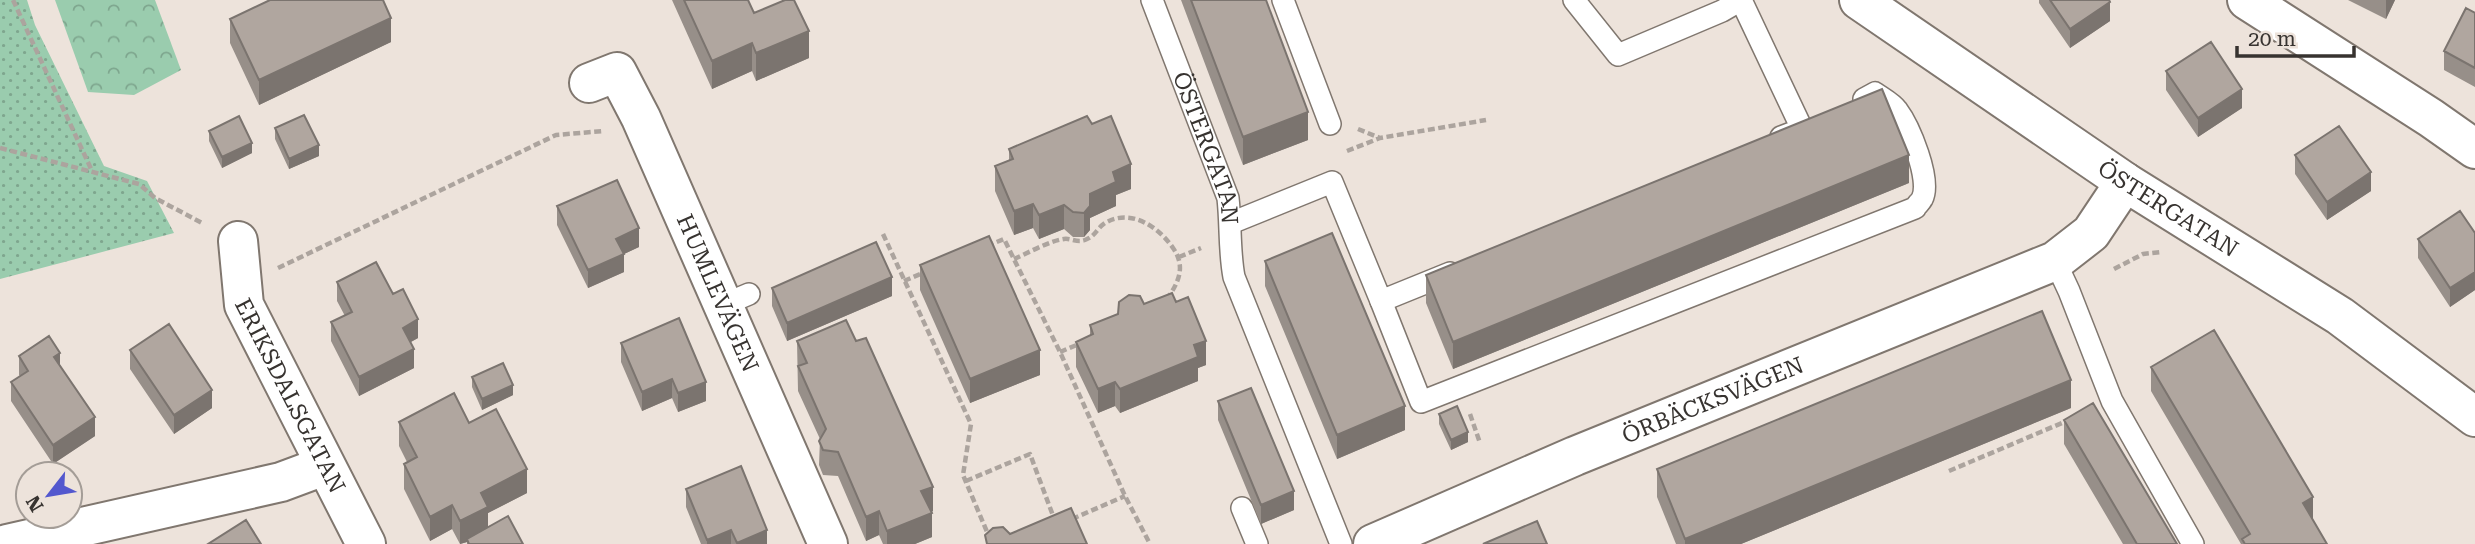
<svg xmlns="http://www.w3.org/2000/svg" width="2475" height="544" viewBox="0 0 2475 544" font-family="'Roboto Serif',serif">
  <defs>
    <pattern id="grass-dots" width="8" height="8" patternUnits="userSpaceOnUse" patternTransform="scale(1.75)"><rect width="8" height="8" fill="#9accae"/><path d="M2 2h.1M6 6h.1" fill="none" stroke="#7ea68e" stroke-width="1.8" stroke-linecap="round"/></pattern>
    <pattern id="forest-crowns" width="20" height="18" patternUnits="userSpaceOnUse" patternTransform="scale(1.75)"><rect width="20" height="18" fill="#9accae"/><path d="M2 6a3 3 0 1 1 6 0M12 15a3 3 0 1 1 6 0" fill="none" stroke="#7ea68e"/></pattern>
  </defs>
  <rect width="100%" height="100%" fill="#ede3db"/>
  <path fill="url(#grass-dots)" d="M0,0H27L35,25L104,166L147,181L174,233L0,279Z"/>
  <path fill="url(#forest-crowns)" d="M55,0H155L181,70L134,95L88,92Z"/>
  <g fill="none" stroke-linecap="round" stroke-linejoin="round">
    <g stroke="#80776f" stroke-width="24">
      <g id="service">
        <path id="s1" d="M1152,0L1228,198C1231,225 1229,251 1234,277L1341,544"/>
        <path d="M1283,0L1330,124"/>
        <path d="M1574,0L1618,55L1722,11L1741,0"/>
        <path d="M1741,0L1802,129L1781,137"/>
        <path d="M1231,223L1332,182L1381,301L1450,273"/>
        <path d="M2055,261L2069,291L2112,401L2193,544"/>
        <path d="M1381,301L1421,402L1915,208C1915,207 1922,200 1922,199C1932,180 1909,126 1897,110C1892,103 1882,98 1875,93L1864,99"/>
        <path d="M723,305L749,294"/>
        <path d="M1242,508L1257,544"/>
      </g>
    </g>
    <g stroke="#80776f" stroke-width="42">
      <g id="minor">
        <path d="M2247,0L2431,118L2475,149"/>
        <path id="s2" d="M589,83L617,72L641,118L828,544"/>
        <path id="s3" d="M238,241L244,305L366,544"/>
        <path d="M7,544L281,482L324,466"/>
        <path id="s4" d="M1373,544L1575,456L2055,261L2091,233L2125,182"/>
      </g>
    </g>
    <g stroke="#80776f" stroke-width="42">
      <g id="tertiary">
        <path id="s5" d="M1859,0L2125,182L2340,316L2475,417"/>
      </g>
    </g>
    <path stroke="#aca49e" stroke-width="4.5" stroke-dasharray="7 3.5" stroke-linecap="butt" d="M13,0L92,171
      M1358,129L1380,138
      M0,148L139,184L155,198L204,224
      M1347,151L1380,138L1486,120
      M883,234L971,424L963,475L990,539
      M987,246L1004,239L1060,352L1125,496L1150,544
      M1179,257L1201,248
      M1014,259C1028,253 1049,241 1064,239C1071,238 1077,243 1085,240C1096,236 1096,229 1105,223C1130,208 1158,226 1173,248C1185,265 1180,280 1169,296
      M278,268L556,135L603,131
      M2114,269L2143,254L2161,252
      M904,281L925,272
      M1060,352L1079,344
      M1470,414L1480,443
      M1949,471L2069,420
      M966,481L1030,454L1055,521
      M1072,519L1125,496"/>
    <use href="#service" stroke="#fff" stroke-width="21"/>
    <use href="#minor" stroke="#fff" stroke-width="38"/>
    <use href="#tertiary" stroke="#fff" stroke-width="38"/>
  </g>
  <path fill="#978f89" d="M672,0H748L754,13L809,58L756,81L752,71L712,89Z
    M1181,0H1266L1308,140L1243,165Z
    M2039,0H2109L2110,21L2070,48L2039,3Z
    M2348,0H2395L2386,19Z
    M2475,13V87L2444,70V51Z
    M230,19L391,42L259,105L230,43Z
    M2166,71L2242,108L2198,137L2166,90Z
    M1092,124L1131,189L1116,195V206L1090,218V230L1084,237H1073L1064,229L1039,239L1033,228L1014,235L995,191V166L1009,160V149Z
    M275,128L319,156L289,169L275,139Z
    M209,131L252,153L222,168L209,141Z
    M2295,155L2371,191L2327,220L2295,174Z
    M1909,183L1453,369L1426,303V275Z
    M557,206L639,247L624,254V272L588,288L557,225Z
    M2475,233V290L2450,307L2418,258V239Z
    M1265,261L1405,430L1337,459L1265,286Z
    M920,265L1040,375L970,403L920,290Z
    M337,282L393,294L418,338L411,342L414,368L359,396L331,341V322L345,316L337,301Z
    M772,288L892,296L787,341L772,306Z
    M1144,304L1206,365L1198,368V381L1120,413L1115,406L1098,413L1076,367V342L1090,336V325Z
    M797,341L933,511L931,512L932,537L915,544H883L879,535L866,541L838,476L823,475L819,465L820,439L798,391Z
    M621,343L706,401L678,412L672,398L642,411L621,362Z
    M130,350L212,408L174,434L130,369Z
    M19,356L60,365L95,436L53,464L11,401V382L20,376L19,375Z
    M2151,367L2313,520L2327,544H2241L2151,391Z
    M472,377L513,395L482,410L472,387Z
    M1218,401L1294,510L1261,524L1218,420Z
    M2071,408L1741,544H1676L1657,497V469Z
    M1439,414L1468,442L1451,450L1439,424Z
    M2064,420L2177,544H2123L2064,444Z
    M399,422L469,423L527,493L488,513V527L523,544H467V542L460,544L452,529L430,541L404,489V464L407,462L399,446Z
    M686,489L767,544H701L686,507Z"/>
  <path fill="#7b746f" d="M2386,0H2395L2386,19Z
    M2110,2V21L2070,48V29Z
    M391,18V42L259,105V80Z
    M809,31V58L756,81V53Z
    M752,43V71L712,89V61Z
    M2242,89V108L2198,137V118Z
    M1308,112V140L1243,165V137Z
    M252,143V153L222,168V157Z
    M319,145V156L289,169V159Z
    M1909,155V183L1453,369V342Z
    M1131,164V189L1116,195V206L1090,218V230L1084,237V213L1090,194L1113,172Z
    M2371,172V191L2327,220V202Z
    M1033,204V228L1014,235V211Z
    M1064,205V229L1039,239V215Z
    M639,228V247L624,254V272L588,288V270L616,239Z
    M2475,272V290L2450,307V288Z
    M892,277V296L787,341V323Z
    M418,319V338L403,346V328Z
    M1206,341V365L1198,368V381L1120,413V389L1194,345Z
    M414,349V368L359,396V377Z
    M1040,350V375L970,403V379Z
    M60,353V371L54,357Z
    M672,379V398L642,411V392Z
    M2071,380V408L1741,544H1685V539Z
    M706,382V401L678,412V393Z
    M1115,382V406L1098,413V389Z
    M513,385V395L482,410V399Z
    M212,390V408L174,434V415Z
    M1405,406V430L1337,459V435Z
    M95,417V436L53,464V445Z
    M1468,432V442L1451,450V440Z
    M527,469V493L488,513V531L467,539V542L460,544V521L481,493Z
    M933,487V511L921,515V491Z
    M1294,491V510L1261,524V505Z
    M2313,497V521L2303,503Z
    M452,505V529L430,541V517Z
    M879,511V535L866,541V517Z
    M932,513V537L915,544H887V531Z
    M731,530V544H707V540Z
    M767,530V544H737V543Z"/>
  <path fill="#b0a69f" stroke="#7b746f" stroke-width="2" d="M270,0H383L391,18L259,80L230,19Z
    M684,0H748L754,13L785,0H794L809,31L756,53L752,43L712,61Z
    M1191,0H1266L1308,112L1243,137Z
    M2050,0H2109L2110,2L2070,29Z
    M2466,8L2475,13V68L2444,51Z
    M2211,42L2242,89L2198,118L2166,71Z
    M1882,89L1909,155L1453,342L1426,275Z
    M304,115L319,145L289,159L275,128Z
    M239,116L252,143L222,157L209,131Z
    M1087,116L1092,124L1111,116L1131,164L1113,172L1116,182L1090,194V206L1084,213L1073,212L1064,205L1039,215L1033,204L1014,211L995,166L1013,159L1009,149Z
    M2339,126L2371,172L2327,202L2295,155Z
    M617,180L639,228L616,239L624,254L588,270L557,206Z
    M2460,211L2475,233V272L2450,288L2418,239Z
    M1332,233L1405,406L1337,435L1265,261Z
    M989,236L1040,350L970,379L920,265Z
    M876,242L892,277L787,323L772,288Z
    M376,262L393,294L403,289L418,319L403,328L414,349L359,377L331,322L352,312L337,282Z
    M1172,293L1176,302L1188,297L1206,341L1194,345L1198,357L1120,389L1115,382L1098,389L1076,342L1093,334L1090,325L1118,314L1119,302L1129,295L1140,296L1144,304Z
    M2042,311L2071,380L1685,539L1657,469Z
    M679,318L706,382L678,393L672,379L642,392L621,343Z
    M846,320L856,341L866,338L933,487L921,491L932,513L887,531L879,511L866,517L838,452L823,450L819,441L826,429L798,366L807,363L797,341Z
    M169,324L212,390L174,415L130,350Z
    M2214,330L2313,497L2303,503L2327,544H2245L2242,539L2250,534L2151,367Z
    M49,336L60,353L54,357L95,417L53,445L11,382L28,371L19,356Z
    M503,363L513,385L482,399L472,377Z
    M1251,388L1294,491L1261,505L1218,401Z
    M454,393L469,423L496,409L527,469L481,493L488,507L460,521L452,505L430,517L404,464L417,457L399,422Z
    M2093,403L2177,544H2137L2064,420Z
    M1457,406L1468,432L1451,440L1439,414Z
    M741,466L767,530L737,543L731,530L707,540L686,489Z
    M1071,508L1087,544H987L985,535L993,528L1003,527L1010,534Z
    M508,516L523,544H469L467,539Z
    M246,520L261,544H208Z
    M1537,521L1547,544H1483Z"/>
  <g text-anchor="middle" dominant-baseline="central" stroke-width="7" stroke-linejoin="round" paint-order="stroke">
    <g font-size="23" fill="#373330" stroke="#ede3db">
      <text stroke="none"><textPath href="#s1" startOffset="158">ÖSTERGATAN</textPath></text>
      <text stroke="none"><textPath href="#s5" startOffset="373">ÖSTERGATAN</textPath></text>
      <text stroke="none"><textPath href="#s2" startOffset="273">HUMLEVÄGEN</textPath></text>
      <text stroke="none"><textPath href="#s3" startOffset="166">ERIKSDALSGATAN</textPath></text>
      <text stroke="none"><textPath href="#s4" startOffset="369">ÖRBÄCKSVÄGEN</textPath></text>
    </g>
  </g>
  <g transform="translate(49 495) rotate(239)"><circle r="33" fill="#ede3db" stroke="#a49d97" stroke-width="2"/>
  <path d="M0-5L12 26L0 18L-12 26Z" fill="#5358ce"/>
  <text y="-10" font-size="19" font-weight="bold" text-anchor="middle" fill="#373330">N</text>
  </g>
  <path d="M2237 46v10h117v-10" fill="none" stroke="#373330" stroke-width="3.5"/>
  <text x="2248" y="46" font-size="21" fill="#373330" stroke="#ede3db" stroke-width="5" paint-order="stroke">20 m</text>
</svg>
